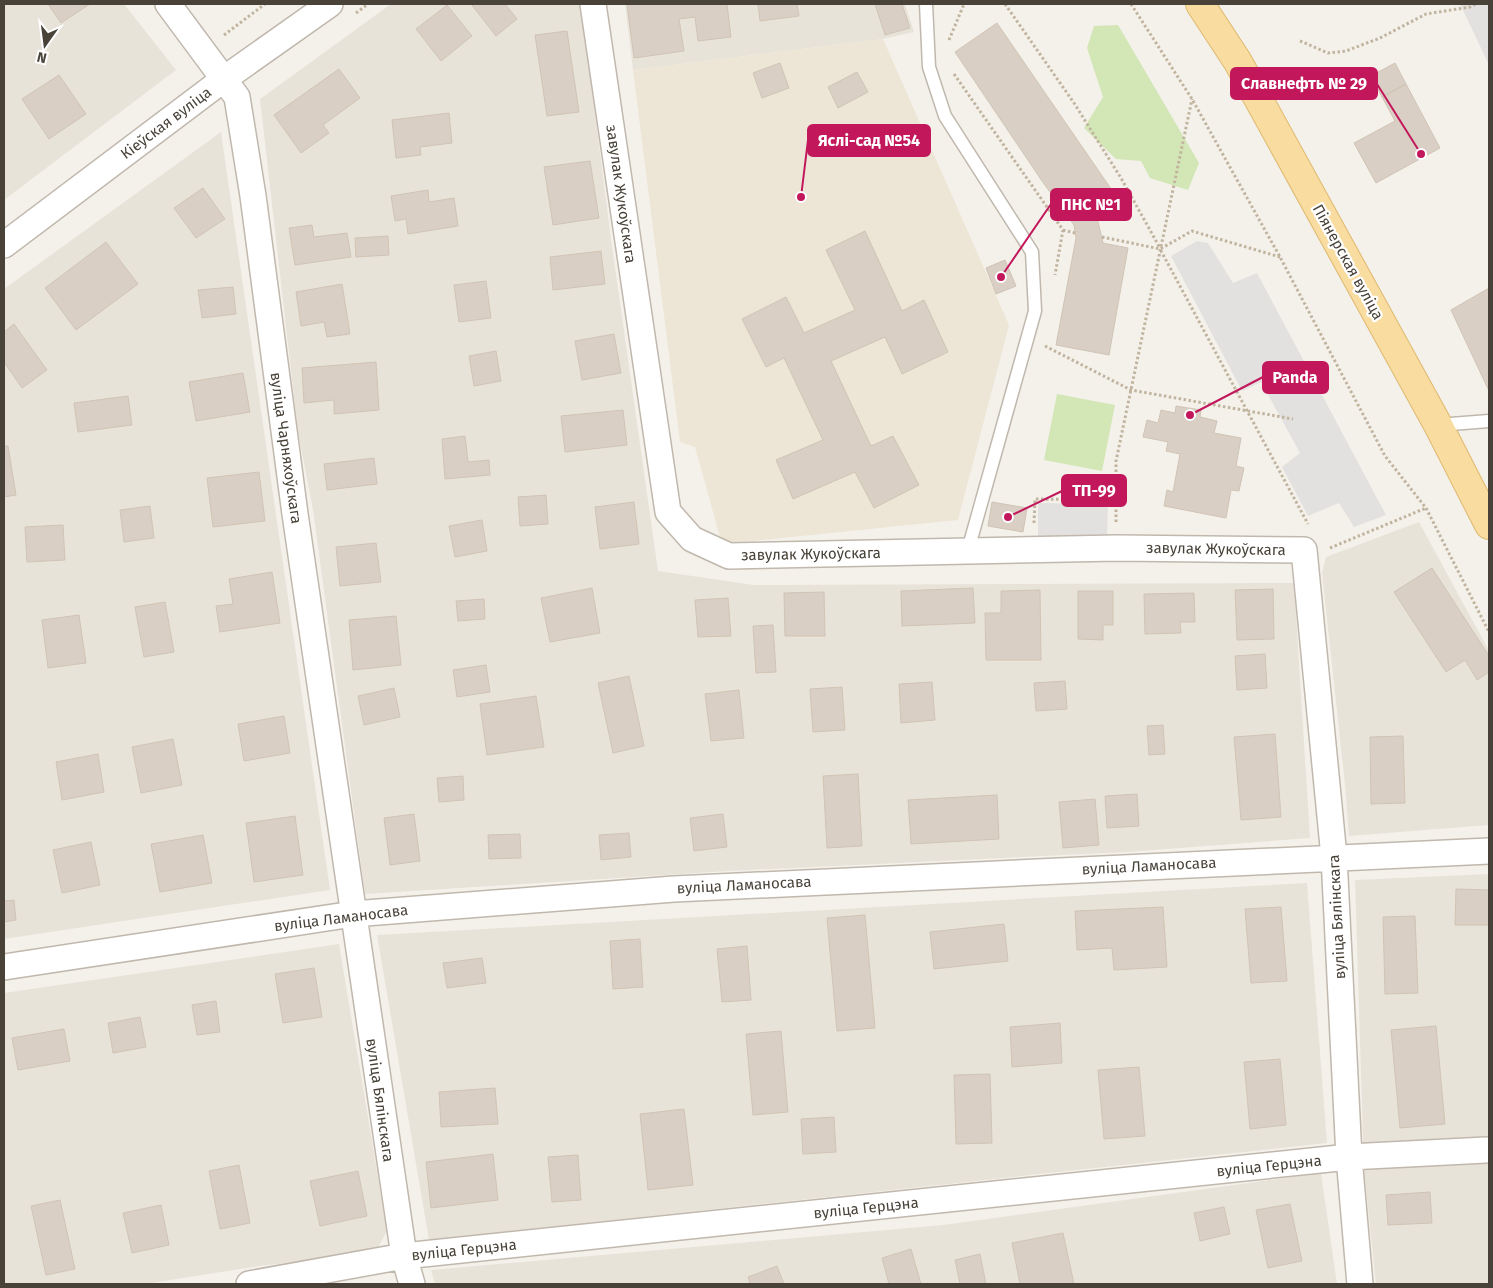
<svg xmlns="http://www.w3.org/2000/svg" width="1493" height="1288" viewBox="0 0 1493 1288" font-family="'Fira Sans',sans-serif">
  <rect width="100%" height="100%" fill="#f4f1eb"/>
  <path fill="#e8e3d9" d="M4,4H124L176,70L4,200Z
    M391,4H581L611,239L658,571L754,585L1294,583L1310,838L1128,852L728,871L365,894L313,510L298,432L260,99Z
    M625,4H905L914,32L883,39L633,70Z
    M221,132L330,890L4,939V289Z
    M1419,522L1489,651V825L1349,836L1345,785L1322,573L1326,557Z
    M1489,874V1284H1376L1364,1170L1355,880Z
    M1307,883L1327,1143L429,1240L377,935Z
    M339,944L387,1231L375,1253L259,1266L145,1284H4V993Z
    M1321,1173L1337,1284H435L431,1270L943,1225Z"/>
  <path fill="#ede5d5" d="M883,39L1009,325L958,520L722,544L695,447L680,442L633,70Z"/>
  <path fill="#d2e6b6" d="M1118,25L1199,163L1188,190L1150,178L1141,161L1116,159L1084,128L1103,97L1087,48L1094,26Z
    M1057,394L1115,405L1102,471L1044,460Z"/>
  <path fill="#e3e1df" d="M1460,4H1489V65Z
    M1197,241L1208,243L1233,283L1257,273L1386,515L1354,527L1339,503L1308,516L1282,467L1300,453L1261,382L1242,391L1171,256Z
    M1038,503L1108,504L1107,538L1038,537Z"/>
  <path fill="#d9cfc4" stroke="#d0c4b4" d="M48,4H90L61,23Z
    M471,4H505L517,19L496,36Z
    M627,4H727L731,37L698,41L695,17L679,19L684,51L634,58Z
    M758,4H797L799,16L760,21Z
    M875,4H902L910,28L885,35Z
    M447,5L472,36L441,61L416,29Z
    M997,23L1118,199L1096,213L1103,243L1128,248L1109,355L1056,345L1076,238L1074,225L1042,181L955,52Z
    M567,31L579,112L547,116L535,35Z
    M780,63L789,88L762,98L753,73Z
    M1395,63L1406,84L1382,97L1371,76Z
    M339,69L360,98L323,125L329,133L301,153L274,115Z
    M857,72L868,92L838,108L828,87Z
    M59,75L86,114L49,139L22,99Z
    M1406,84L1440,148L1376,183L1354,143L1395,121L1382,97Z
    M449,113L452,143L420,147L421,155L396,158L392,120Z
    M590,161L599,218L553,225L544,167Z
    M203,188L225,219L196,238L174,208Z
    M428,190L429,202L454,198L458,226L408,234L406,219L395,221L391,196Z
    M312,225L314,237L347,233L351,257L295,265L289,228Z
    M865,231L902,311L924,300L948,352L902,374L885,337L831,361L871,446L893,436L919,485L874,508L855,472L793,499L776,460L823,440L784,358L766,367L742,319L786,297L804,333L855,310L826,250Z
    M388,236L389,255L356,257L355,238Z
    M106,242L138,284L76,330L45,288Z
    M601,251L605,284L553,290L550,257Z
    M1005,260L1016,286L996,294L986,268Z
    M486,281L491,318L459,322L454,285Z
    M342,284L350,334L327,337L324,322L301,326L296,292Z
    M233,287L236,314L202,318L198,290Z
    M1489,288V391L1451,310Z
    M14,324L47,370L22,388L4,362V332Z
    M614,334L621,373L582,380L575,341Z
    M496,351L501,381L474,386L469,356Z
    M376,362L379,410L334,414V400L304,403L302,368Z
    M243,373L250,412L196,421L189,382Z
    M128,396L132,425L78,432L74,403Z
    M1176,406L1201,410L1200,417L1217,421L1214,433L1241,438L1236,466L1244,468L1239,491L1231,490L1226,518L1164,506L1167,490L1173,492L1180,454L1166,451L1168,442L1143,437L1147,420L1158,423L1161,410L1175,413Z
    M623,410L627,445L565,452L561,416Z
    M465,436L468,462L489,460L490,475L445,479L442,439Z
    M4,446H8L16,495L4,497Z
    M374,458L377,484L327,490L324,464Z
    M259,472L265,521L213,527L207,478Z
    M546,495L548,524L520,526L518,497Z
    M634,502L639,544L600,549L595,507Z
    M992,502L1027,508L1023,532L988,526Z
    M150,506L154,538L124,542L120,510Z
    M482,520L487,551L455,557L449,526Z
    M63,525L65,560L27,562L25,527Z
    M376,543L381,582L340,586L336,547Z
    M1432,568L1489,656V672L1477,680L1465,660L1446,672L1394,592Z
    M272,572L280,623L220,632L216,606L233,604L229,579Z
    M592,588L600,633L550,642L541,598Z
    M973,588L975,623L902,626L901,591Z
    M1273,589L1274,639L1237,640L1235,590Z
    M1040,590L1041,660H986L985,613H1001V591Z
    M1078,591H1113V625H1103V640L1078,639Z
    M824,592L825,636H785L784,593Z
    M1194,593L1195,622H1180L1181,633L1145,634L1144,594Z
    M728,598L731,636L698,637L695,600Z
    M484,599L485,619L458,621L456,601Z
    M165,602L174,652L144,657L135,607Z
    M79,615L86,663L48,668L42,620Z
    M396,616L401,665L353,670L349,620Z
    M773,625L776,672L756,673L753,626Z
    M1265,654L1267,688L1237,690L1235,656Z
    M486,665L490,692L457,697L453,670Z
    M629,676L644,746L613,753L598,683Z
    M1065,681L1067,709L1036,711L1034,683Z
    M932,682L935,720L901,723L899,684Z
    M842,687L845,730L813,732L810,689Z
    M394,688L400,717L364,725L358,696Z
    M739,690L744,738L711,741L705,694Z
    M536,696L544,747L487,755L480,704Z
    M284,716L290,753L244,761L238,724Z
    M1163,725L1165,754L1149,755L1147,726Z
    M1275,734L1281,817L1241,820L1234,737Z
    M1403,736L1405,803L1371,804L1370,737Z
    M173,739L182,785L141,793L132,747Z
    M98,754L104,792L62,800L56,762Z
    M858,774L862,846L827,848L823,776Z
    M463,776L464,800L439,802L437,778Z
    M1137,794L1139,826L1107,828L1105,796Z
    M997,795L999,839L911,844L908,800Z
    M1095,799L1099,845L1063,848L1059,802Z
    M414,814L420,861L390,865L384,818Z
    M723,814L727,847L694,851L690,818Z
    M295,816L303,875L254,882L246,823Z
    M629,833L631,857L601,860L599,835Z
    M520,834L521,858L489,859L488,835Z
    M203,835L212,883L160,892L151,844Z
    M91,842L100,885L62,893L53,850Z
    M1456,889L1489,890V925H1455Z
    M14,900L16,920L4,922V901Z
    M1163,907L1167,967L1114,970L1112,948L1077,950L1075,911Z
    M1281,907L1287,981L1251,983L1245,909Z
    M865,915L875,1028L837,1031L827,918Z
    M1415,916L1418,993L1385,994L1383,917Z
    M1004,924L1008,961L934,969L930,932Z
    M640,939L643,987L613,989L610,941Z
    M747,946L751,1000L722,1002L717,949Z
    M482,958L486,983L447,988L443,963Z
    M314,968L322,1017L283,1023L275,974Z
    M216,1001L220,1032L197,1035L192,1005Z
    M140,1017L146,1047L113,1053L108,1023Z
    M1060,1023L1062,1063L1012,1067L1010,1027Z
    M1436,1026L1445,1124L1400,1128L1391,1030Z
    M64,1029L70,1061L18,1070L12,1038Z
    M781,1031L788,1112L753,1115L746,1034Z
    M1280,1059L1286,1125L1250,1129L1244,1062Z
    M1139,1067L1145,1136L1104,1139L1098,1070Z
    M990,1074L992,1143L956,1144L954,1075Z
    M495,1088L498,1124L441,1127L439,1092Z
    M684,1109L693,1185L648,1190L640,1114Z
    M834,1117L836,1152L803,1154L801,1119Z
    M493,1154L498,1200L431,1208L426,1162Z
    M578,1155L581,1200L552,1202L548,1157Z
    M239,1165L250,1223L220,1229L209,1171Z
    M358,1171L367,1216L320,1226L310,1181Z
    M1430,1192L1432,1223L1388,1225L1386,1195Z
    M60,1200L75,1269L46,1275L31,1206Z
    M1290,1204L1302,1261L1268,1268L1256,1210Z
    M161,1205L169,1245L132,1253L123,1213Z
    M1224,1207L1230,1234L1200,1241L1194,1213Z
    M1063,1233L1074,1284H1020L1012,1243Z
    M911,1249L921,1284H889L882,1258Z
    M980,1254L986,1284H960L955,1260Z
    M777,1266L784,1284H750L748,1277Z"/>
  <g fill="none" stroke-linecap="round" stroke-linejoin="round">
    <g stroke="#c0b8ad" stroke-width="15">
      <path id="service" d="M926,4L929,67L945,116L1032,252L1035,311L968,550
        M1438,425L1489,421"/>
    </g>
    <g stroke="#c0b8ad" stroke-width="28">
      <path id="minor" d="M168,4L237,97L253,196L295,514L404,1256L412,1284
        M593,4L668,512L692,539L729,556L1117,548L1304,550L1334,857L1349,1157L1360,1284
        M4,245L224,79L330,4
        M4,967L353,914L674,889L1489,851
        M249,1284L404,1256L1349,1157L1486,1150"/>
    </g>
    <g stroke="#deb86f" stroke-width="30">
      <path id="primary" d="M1200,4L1238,62L1438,425L1489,525"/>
    </g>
    <path stroke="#c1b49f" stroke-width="3" stroke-dasharray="2.5 2.5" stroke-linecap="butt" d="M1005,4L1074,103L1121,178L1160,248
      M1131,4L1192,99L1280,257L1385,456L1426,508L1489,632
      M356,13L368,4
      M224,35L265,4
      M949,40L964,4
      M1300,41L1328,53L1346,51L1380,38L1426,14L1470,7L1476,4
      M954,74L1063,230L1055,275
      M1063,230L1075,233
      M1102,237L1160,249
      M1280,257L1192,231L1160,249L1308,524
      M1045,346L1131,390L1293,419
      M1116,522V461L1192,99
      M1034,523L1035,499L1115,500
      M1330,548L1426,508"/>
    <use href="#service" stroke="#fff" stroke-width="12"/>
    <use href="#minor" stroke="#fff" stroke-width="25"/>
    <use href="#primary" stroke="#f9dc9f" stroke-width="28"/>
  </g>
  <g text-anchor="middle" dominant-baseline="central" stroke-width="4.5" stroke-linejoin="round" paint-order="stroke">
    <g font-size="15" fill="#484239" stroke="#fff">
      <text transform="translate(166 123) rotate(-37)">Кіеўская вуліца</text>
      <text transform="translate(621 194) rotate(82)">завулак Жукоўскага</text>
      <text transform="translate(1348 262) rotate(61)">Піянерская вуліца</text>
      <text transform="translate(286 448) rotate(82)">вуліца Чарняхоўскага</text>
      <text transform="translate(1216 549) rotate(1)">завулак Жукоўскага</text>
      <text transform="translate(811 554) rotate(-1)">завулак Жукоўскага</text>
      <text transform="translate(1149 866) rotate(-3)">вуліца Ламаносава</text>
      <text transform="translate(744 885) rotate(-3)">вуліца Ламаносава</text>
      <text transform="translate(1337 917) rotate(-93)">вуліца Бялінскага</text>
      <text transform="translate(341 918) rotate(-7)">вуліца Ламаносава</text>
      <text transform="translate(380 1100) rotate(82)">вуліца Бялінскага</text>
      <text transform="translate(1269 1166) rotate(-6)">вуліца Герцэна</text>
      <text transform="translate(866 1208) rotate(-6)">вуліца Герцэна</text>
      <text transform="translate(464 1250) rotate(-6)">вуліца Герцэна</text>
    </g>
  </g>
  <path fill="none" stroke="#c2185b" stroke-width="2" d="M1421 154L1377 84M801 197L808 140M1001 277L1051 204M1190 415L1263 377M1008 517L1062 491"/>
  <g fill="#c2185b" stroke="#fff" stroke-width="2">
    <circle cx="1421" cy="154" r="5"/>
    <circle cx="801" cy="197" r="5"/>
    <circle cx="1001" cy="277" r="5"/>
    <circle cx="1190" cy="415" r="5"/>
    <circle cx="1008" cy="517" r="5"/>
  </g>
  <g fill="#c2185b" stroke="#c2185b" stroke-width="2">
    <rect x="1231" y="68" width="146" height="31" rx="5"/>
    <rect x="808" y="125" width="122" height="31" rx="5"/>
    <rect x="1051" y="189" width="80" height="31" rx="5"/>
    <rect x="1263" y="362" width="65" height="31" rx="5"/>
    <rect x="1062" y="475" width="64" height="31" rx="5"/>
  </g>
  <g font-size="16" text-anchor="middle" font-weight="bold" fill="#fff">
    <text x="1304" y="89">Славнефть № 29</text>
    <text x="869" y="146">Яслі-сад №54</text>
    <text x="1091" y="210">ПНС №1</text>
    <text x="1295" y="383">Panda</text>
    <text x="1094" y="496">ТП-99</text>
  </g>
  <rect width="1493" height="1288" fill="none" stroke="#484239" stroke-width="10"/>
  <g transform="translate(45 45) rotate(194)" stroke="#ffffff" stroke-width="4" paint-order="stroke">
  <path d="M0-4L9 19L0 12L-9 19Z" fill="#484239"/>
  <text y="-8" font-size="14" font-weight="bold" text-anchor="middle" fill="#484239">N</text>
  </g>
</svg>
